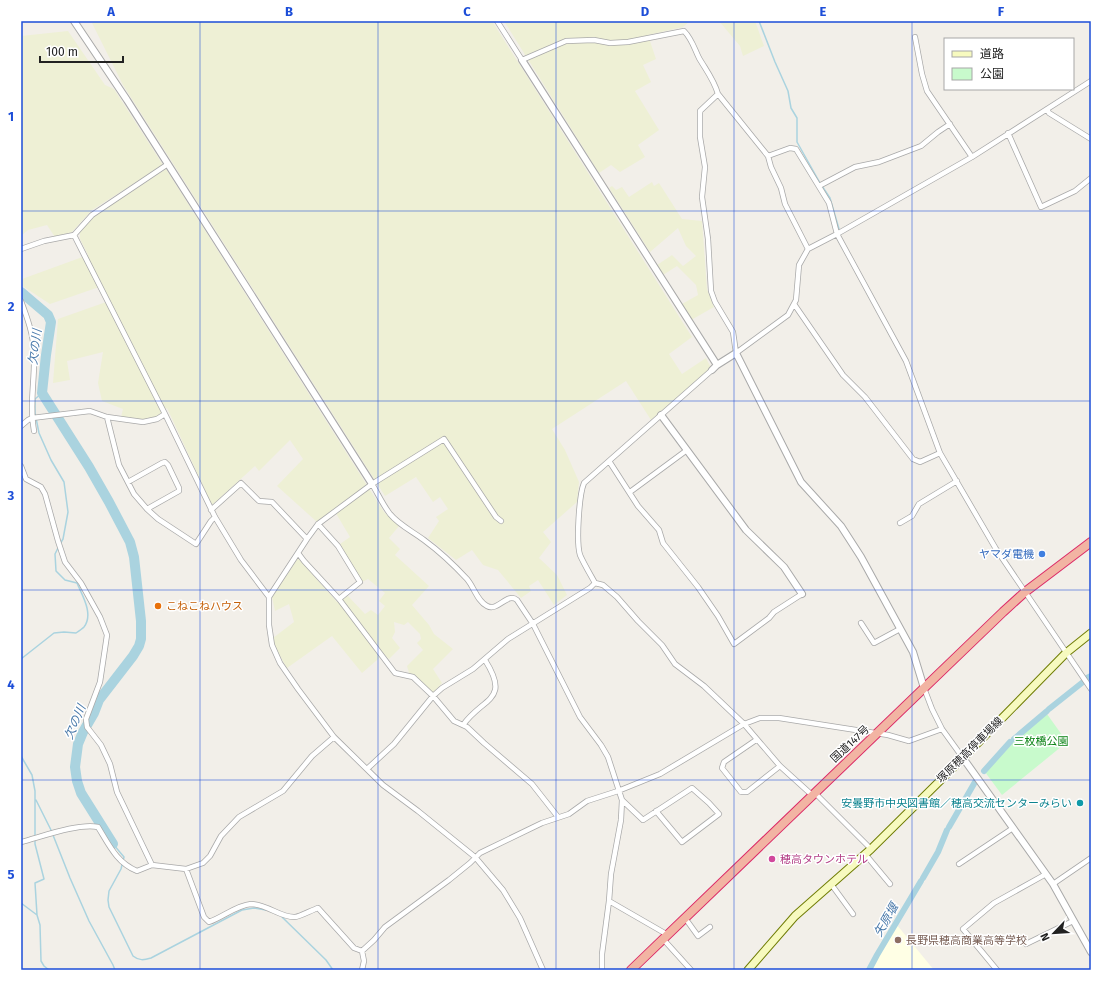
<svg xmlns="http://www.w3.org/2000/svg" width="1112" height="991" viewBox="0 0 1112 991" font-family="'Fira Sans','Noto Sans JP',sans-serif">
  <rect width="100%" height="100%" fill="#f2efe9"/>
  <path fill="#ffffe5" d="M897,925L934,970H871L878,956Z"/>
  <path fill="#eef0d5" d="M95,21H492L692,337L669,354L682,374L706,358L711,368L651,420L626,381L552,429L565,450L579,482L577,502L543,532L551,542L539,558L557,575L567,595L554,605L538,580L529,586L531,591L521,598L498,570L483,565L472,550L456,560L428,538L439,521L436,517L448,509L440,497L433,502L416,477L385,496L123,85L92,23Z
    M504,21H690L683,27L648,35L656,59L643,65L651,82L635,91L659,130L638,145L645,157L620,172L611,165L599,173Z
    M719,21H755L764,46L743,56L740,46Z
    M68,31L105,85L114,89L163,165L92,210L72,232L55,237L47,225L28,230L21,236V36Z
    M166,169L384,512L399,526L389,538L400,549L395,555L429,586L412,605L429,625L434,634L453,649L433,669L442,683L433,693L414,675L409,673L407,666L423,650L417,643L421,639L420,634L408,622L404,625L394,622L395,632L392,638L400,648L389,659L384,654L362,673L332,636L287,668L276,649L273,638L294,622L289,604L275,611L272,597L298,558L337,602L348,596L365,614L371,610L378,615L385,606L379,601L385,593L368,579L362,582L340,544L350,537L334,510L317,522L277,486L303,459L290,440L259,471L255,466L212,505L167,408L156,417L144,420L121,417L123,409L102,401L98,383L103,352L67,361L70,380L53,383L58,319L109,301L102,286L50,304L21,285V278L22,279L88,255L80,239V231L96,215Z
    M652,182L654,186L659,183L682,219L702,221L707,289L714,307L691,320L682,304L698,295L696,285L677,266L663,275L657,265L672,255L683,266L696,256L686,246L678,228L650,252L609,188L612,186L616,190L622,187L629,197Z"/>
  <path fill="#c8facc" d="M1047,714L1067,742L1002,795L985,772L1009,746Z"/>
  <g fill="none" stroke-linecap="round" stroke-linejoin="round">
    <path stroke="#aad3df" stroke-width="1.5" d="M759,21L775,62L788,91L791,108L797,118V142L820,183
      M822,186L830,198L839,229
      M42,393L35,399V413L39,433L51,460L64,482L68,512L63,539L60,544
      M21,659L54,633L64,632L76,633C79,631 82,629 84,627C94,614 82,595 77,583L65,580L56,571L55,554L58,548
      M21,756L32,775L35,791V836
      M36,800L51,830L70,878L89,921L113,965L115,970
      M35,840V844L44,879L35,883L37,915L40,925L41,961L44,966L49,970
      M113,844L124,857L121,869L109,891L108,900L109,907L133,956C139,961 144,960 151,958L242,910L254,908L266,910
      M21,903L37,915
      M282,917L326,960L333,970"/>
    <path stroke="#aad3df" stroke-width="6" d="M1087,678L1091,676
      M1049,709L1083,682
      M1014,739L1047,711
      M984,771L1010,742
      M949,827L975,782
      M923,878L938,852L947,830
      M869,970L877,955L921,881"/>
    <path stroke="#aad3df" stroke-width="10" d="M21,292L48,315L51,322L46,355L42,393L89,467L109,502L130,542L134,557L141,621V639L139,646L133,656L99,700L94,713L83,732L78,744L75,767L77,781L81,793L113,844"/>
    <g stroke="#a9a9a9" stroke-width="6">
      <path id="minor" d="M497,21L522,60L566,41L594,40L610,43L628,42L684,31C692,39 694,48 699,58C706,70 714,80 718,94L768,156L771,167L781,188L785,204L808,249
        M915,37L922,74L927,91L972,157
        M718,94L700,111V137L705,167L702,197L708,239L711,291L715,302L733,332L736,353L788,315L796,300L799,265L808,249L837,234L972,157L1091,81
        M1047,109L1049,113L1091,139
        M1008,133L1041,207L1075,191L1091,178
        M768,156L790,148L796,149L829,203L837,234L906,361L940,453L996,549L1091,689
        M819,186L855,167L879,162L921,146L938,132L950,124
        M74,235L165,414L215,517L241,560L269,597
        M21,249L44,241L74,235L92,215L168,164
        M21,301C27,317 34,336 34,354C35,380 29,405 34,431
        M794,304L843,375L865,397L913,459L920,462L940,453
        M712,370L584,483C579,495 576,542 580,555C584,564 590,574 595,583L603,585L617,597L638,621L662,645L675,664L704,686L744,724L780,766L812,795
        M107,417L119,465L134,494L147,509L158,519L196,544L211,521L215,517
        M21,426L28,420L32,418L90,411L107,417L143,422L157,419L165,414
        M609,461L638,506L659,530L663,543L698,587L718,616L734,644L769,618L774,612L802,594
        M21,466L26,479L41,487L45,494L58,541L65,562L81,583L100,617L107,635L100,682L86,719L87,727L101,745L110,764L117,792L152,865
        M128,482L162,463L165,462L168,465L179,488V491L147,509
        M372,484C378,494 383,505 390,514C399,525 412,531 424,540C439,551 454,565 467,579C474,587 477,601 487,606C498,612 507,592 517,600L533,624L580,717L601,745L608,757L622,800L621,820L611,874L609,901L602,954V970
        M630,492L687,450
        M211,510L241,483L259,501L272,502L307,539
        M501,521L496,517L444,439L372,484L318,524L307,539L269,597V625L272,645L280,663L298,689L334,737L383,785L418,811L475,857L503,890L520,918L543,970
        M900,523L912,516L919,504L957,481
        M318,524L338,546L360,582L339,599
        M298,553L304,561L339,599L395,673L413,677L433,696L454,721L467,727L484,743L532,784L558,817
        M861,623L874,643L900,629
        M924,688L932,709L942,729L963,758
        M463,725C483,697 511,701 485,660
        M756,740L724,762L722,768L741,792H747L780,766
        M367,769L394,744L433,696L442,688L473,669L508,639L590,588L595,583
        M815,793L871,849
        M622,800L643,820L692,788L709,803L719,814L682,842L656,811
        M21,842C41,837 78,823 98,827C109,845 117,863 137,871L152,865L186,869L203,863L210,856L221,836L239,817L283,791L312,756L334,737
        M865,854L890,884
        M959,864L1013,828
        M186,869L204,917L209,922C223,917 237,905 251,904C267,904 281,918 295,917C299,917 312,910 318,908L354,948L362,951
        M831,884L853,914
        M1053,884L1091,858
        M609,901L668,935
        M685,918L698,936L710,927
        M663,939L691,970
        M1026,944L1073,921
        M362,951L374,940L385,927L449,880L470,863L480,853L542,823L569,814L587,801L618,791L660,774L744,724L760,718H779L888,735L909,741L942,729
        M362,970L364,961L362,951
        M997,970L963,929L994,903L1046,874"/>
    </g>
    <g stroke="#a9a9a9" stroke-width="8">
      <path id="tertiary" d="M74,21L127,100L372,484
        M522,60L717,365
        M712,370L717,365L736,353L801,482L841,526L861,557L913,652L924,688
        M661,415L746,530L784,567L802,594
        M963,758L1053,884L1091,952"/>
    </g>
    <g stroke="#707d05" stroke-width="9">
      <path id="secondary" d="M748,970L795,916L871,849L963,758L1066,653L1091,633"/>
    </g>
    <g stroke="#dc2a67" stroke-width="10">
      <path id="trunk" d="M631,970L1003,612L1025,592L1091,542"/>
    </g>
    <use href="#minor" stroke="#fff" stroke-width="4.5"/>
    <use href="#tertiary" stroke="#fff" stroke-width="6"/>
    <use href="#secondary" stroke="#f7fabf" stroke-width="7"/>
    <use href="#trunk" stroke="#f2b4a3" stroke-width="8"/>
  </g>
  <path fill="none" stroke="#1d4ed8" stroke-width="1" stroke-opacity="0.55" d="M200,21V970M378,21V970M556,21V970M734,21V970M912,21V970M21,211H1091M21,401H1091M21,590H1091M21,780H1091"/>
  <circle fill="#3f7fe0" stroke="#fff" stroke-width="1.5" cx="1042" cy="554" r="4"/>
  <circle fill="#e8710a" stroke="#fff" stroke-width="1.5" cx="158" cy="606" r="4"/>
  <circle fill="#0f9aa8" stroke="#fff" stroke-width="1.5" cx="1080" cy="803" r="4"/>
  <circle fill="#d1479c" stroke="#fff" stroke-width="1.5" cx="772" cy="859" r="4"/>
  <circle fill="#8d6e63" stroke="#fff" stroke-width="1.5" cx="898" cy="940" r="4"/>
  <g text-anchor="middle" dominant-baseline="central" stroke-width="3" stroke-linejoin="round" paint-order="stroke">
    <g font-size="11" fill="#366cbe" stroke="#fff" text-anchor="end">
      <text x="1034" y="554">ヤマダ電機</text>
    </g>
    <g font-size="11" fill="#c56008" stroke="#fff" text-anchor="start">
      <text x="166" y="606">こねこねハウス</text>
    </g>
    <g font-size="11" fill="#0c8416" stroke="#fff">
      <text x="1041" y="741">三枚橋公園</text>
    </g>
    <g font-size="11" fill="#222" stroke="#fff">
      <text transform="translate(850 744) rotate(-43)">国道147号</text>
      <text transform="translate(970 750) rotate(-45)">塚原穂高停車場線</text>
    </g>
    <g font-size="11" fill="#0d838f" stroke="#fff" text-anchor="end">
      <text x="1072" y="803">安曇野市中央図書館／穂高交流センターみらい</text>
    </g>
    <g font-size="11" fill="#b23c85" stroke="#fff" text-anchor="start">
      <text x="780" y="859">穂高タウンホテル</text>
    </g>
    <g font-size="11" fill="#785e54" stroke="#fff" text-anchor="start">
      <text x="906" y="940">長野県穂高商業高等学校</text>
    </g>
    <g font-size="12" font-style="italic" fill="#4a7aab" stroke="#fff">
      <text transform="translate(35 347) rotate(-83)">欠の川</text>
      <text transform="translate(75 722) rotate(-67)">欠の川</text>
      <text transform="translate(886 920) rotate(-60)">矢原堰</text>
    </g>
  </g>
  <rect width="1112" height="991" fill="none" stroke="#ffffff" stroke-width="44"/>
  <rect x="944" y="38" width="130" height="52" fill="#ffffff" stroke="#a7a7a7"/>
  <rect x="952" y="51" width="20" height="6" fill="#f7fabf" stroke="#a7a7a7"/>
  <text x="980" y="58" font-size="12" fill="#222222">道路</text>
  <rect x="952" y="68" width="20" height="12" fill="#c8facc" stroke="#a7a7a7"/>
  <text x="980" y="78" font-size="12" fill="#222222">公園</text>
  <g transform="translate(1054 933) rotate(245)" stroke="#ffffff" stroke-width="3" paint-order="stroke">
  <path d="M0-3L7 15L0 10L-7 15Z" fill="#222222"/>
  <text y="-6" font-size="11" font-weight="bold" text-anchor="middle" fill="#222222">N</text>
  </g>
  <path d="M40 56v6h83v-6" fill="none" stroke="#222222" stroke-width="2"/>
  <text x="46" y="56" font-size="12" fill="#222222" stroke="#ffffff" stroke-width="3" paint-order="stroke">100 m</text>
  <rect x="22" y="22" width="1068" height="947" fill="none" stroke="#1d4ed8" stroke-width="1.5"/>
  <g font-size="13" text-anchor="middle" font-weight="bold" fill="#1d4ed8">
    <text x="111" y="16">A</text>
    <text x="289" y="16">B</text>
    <text x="467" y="16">C</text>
    <text x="645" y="16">D</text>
    <text x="823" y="16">E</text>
    <text x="1001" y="16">F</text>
    <text x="11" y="121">1</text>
    <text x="11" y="311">2</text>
    <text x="11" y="500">3</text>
    <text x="11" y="689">4</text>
    <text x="11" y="879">5</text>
  </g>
</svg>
